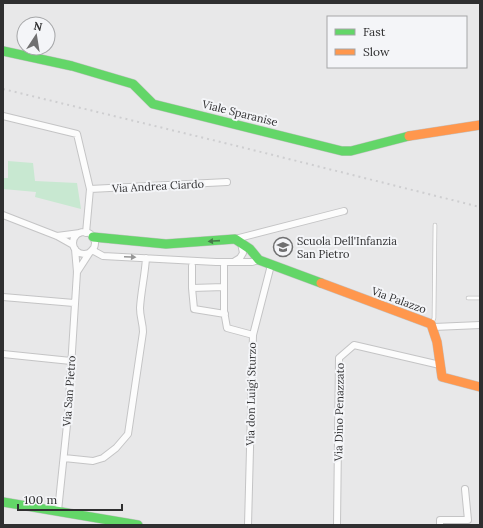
<svg xmlns="http://www.w3.org/2000/svg" width="483" height="528" viewBox="0 0 483 528" font-family="Lora,serif">
  <rect width="100%" height="100%" fill="#e8e8e9"/>
  <path fill="#c8e8d1" d="M8,161L33,163L35,181L77,183L81,209L35,197L36,192L3,189V178H8Z"/>
  <g fill="none" stroke-linecap="round" stroke-linejoin="round">
    <g stroke="#c4c4c5" stroke-width="4.5">
      <path id="lane" d="M468,298H480
        M432,323L434,318L435,225"/>
    </g>
    <g stroke="#c4c4c5" stroke-width="8">
      <path id="street" d="M3,116L77,134L90,189L227,182
        M3,215L57,236L73,245
        M73 243a11 11 0 1 1 22 0a11 11 0 1 1-22 0Z
        M86,233L90,189
        M57,236L80,233
        M235,239L344,211
        M92,250L103,256L216,262H252L259,260
        M235,261L240,258L243,253L241,243
        M192,266V288L224,287
        M224,266V311L227,328L253,335
        M77,272L90,252
        M192,288L194,309L225,314
        M3,297L74,303
        M434,327L480,325
        M3,354L71,361
        M64,458L93,461L103,458L116,448L128,434L143,332C143,323 140,318 140,308C141,291 145,275 146,258
        M58,511L68,415L77,272L75,249
        M248,525L253,335L271,265
        M337,525L339,358L354,345L440,365
        M440,525V520H468L465,489"/>
    </g>
    <g stroke="#c4c4c5" stroke-width="10">
      <path id="fast" d="M3,51L72,66L133,84L153,104L342,151H351L409,136
        M93,237L166,244L235,239L250,249L259,260L321,283
        M3,502L138,525"/>
    </g>
    <g stroke="#c4c4c5" stroke-width="10">
      <path id="slow" d="M409,136L480,125
        M321,283L431,324L437,342L442,377L480,387"/>
    </g>
    <use href="#lane" stroke="#fcfcfc" stroke-width="3"/>
    <use href="#street" stroke="#fcfcfc" stroke-width="6"/>
    <use href="#fast" stroke="#63d668" stroke-width="9"/>
    <use href="#slow" stroke="#ff974d" stroke-width="9"/>
    <path stroke="#ceced0" stroke-width="2" stroke-dasharray="2 4" stroke-linecap="butt" d="M3,89L237,146L480,207"/>
  </g>
  <defs><path id="oneway-solid" d="M-6-.8H1V-3.2L6.5 0L1 3.2V.8H-6Z"/></defs>
  <use fill="#467a49" href="#oneway-solid" transform="translate(214 241) rotate(176)"/>
  <use fill="#969696" href="#oneway-solid" transform="translate(130 257) rotate(3)"/>
  <defs>
    <g id="school-ring" transform="scale(1)"><circle r="9.5" fill="#f4f5f8" stroke="#707071" stroke-width="1.5"/><path d="M0-5L7-2L0 1L-7-2ZM-4 1L0 2.5L4 1V4Q0 6-4 4Z" fill="#707071"/></g>
  </defs>
  <g fill-rule="evenodd">
    <use href="#school-ring" x="283" y="247"/>
  </g>
  <g text-anchor="middle" dominant-baseline="central" stroke-width="4" stroke-linejoin="round" paint-order="stroke">
    <g font-size="11" fill="#2f2f30" stroke="#f4f5f8">
      <text transform="translate(240 113) rotate(14)">Viale Sparanise</text>
      <text transform="translate(158 186) rotate(-3)">Via Andrea Ciardo</text>
      <text transform="translate(399 300) rotate(20)">Via Palazzo</text>
      <text transform="translate(69 391) rotate(-86)">Via San Pietro</text>
      <text transform="translate(251 394) rotate(-89)">Via don Luigi Sturzo</text>
      <text transform="translate(339 412) rotate(-89)">Via Dino Penazzato</text>
    </g>
    <g font-size="11" fill="#2f2f30" stroke="#f4f5f8" text-anchor="start">
      <text x="297" y="241">Scuola Dell'Infanzia<tspan x="297" dy="13">San Pietro</tspan></text>
    </g>
  </g>
  <rect width="483" height="528" fill="none" stroke="#2f2f30" stroke-width="8"/>
  <rect x="327" y="16" width="140" height="52" fill="#f4f5f8" stroke="#a5a6a8"/>
  <rect x="335" y="29" width="20" height="6" fill="#63d668" stroke="#a5a6a8"/>
  <text x="363" y="36" font-size="12" fill="#2f2f30">Fast</text>
  <rect x="335" y="49" width="20" height="6" fill="#ff974d" stroke="#a5a6a8"/>
  <text x="363" y="56" font-size="12" fill="#2f2f30">Slow</text>
  <g transform="translate(36 36) rotate(12)"><circle r="19" fill="#f4f5f8" stroke="#a5a6a8"/>
  <path d="M0-3L7 15L0 10L-7 15Z" fill="#707071"/>
  <text y="-6" font-size="11" font-weight="bold" text-anchor="middle" fill="#2f2f30">N</text>
  </g>
  <path d="M18 504v6h104v-6" fill="none" stroke="#2f2f30" stroke-width="2"/>
  <text x="24" y="504" font-size="12" fill="#2f2f30" stroke="#f4f5f8" stroke-width="3" paint-order="stroke">100 m</text>
</svg>
